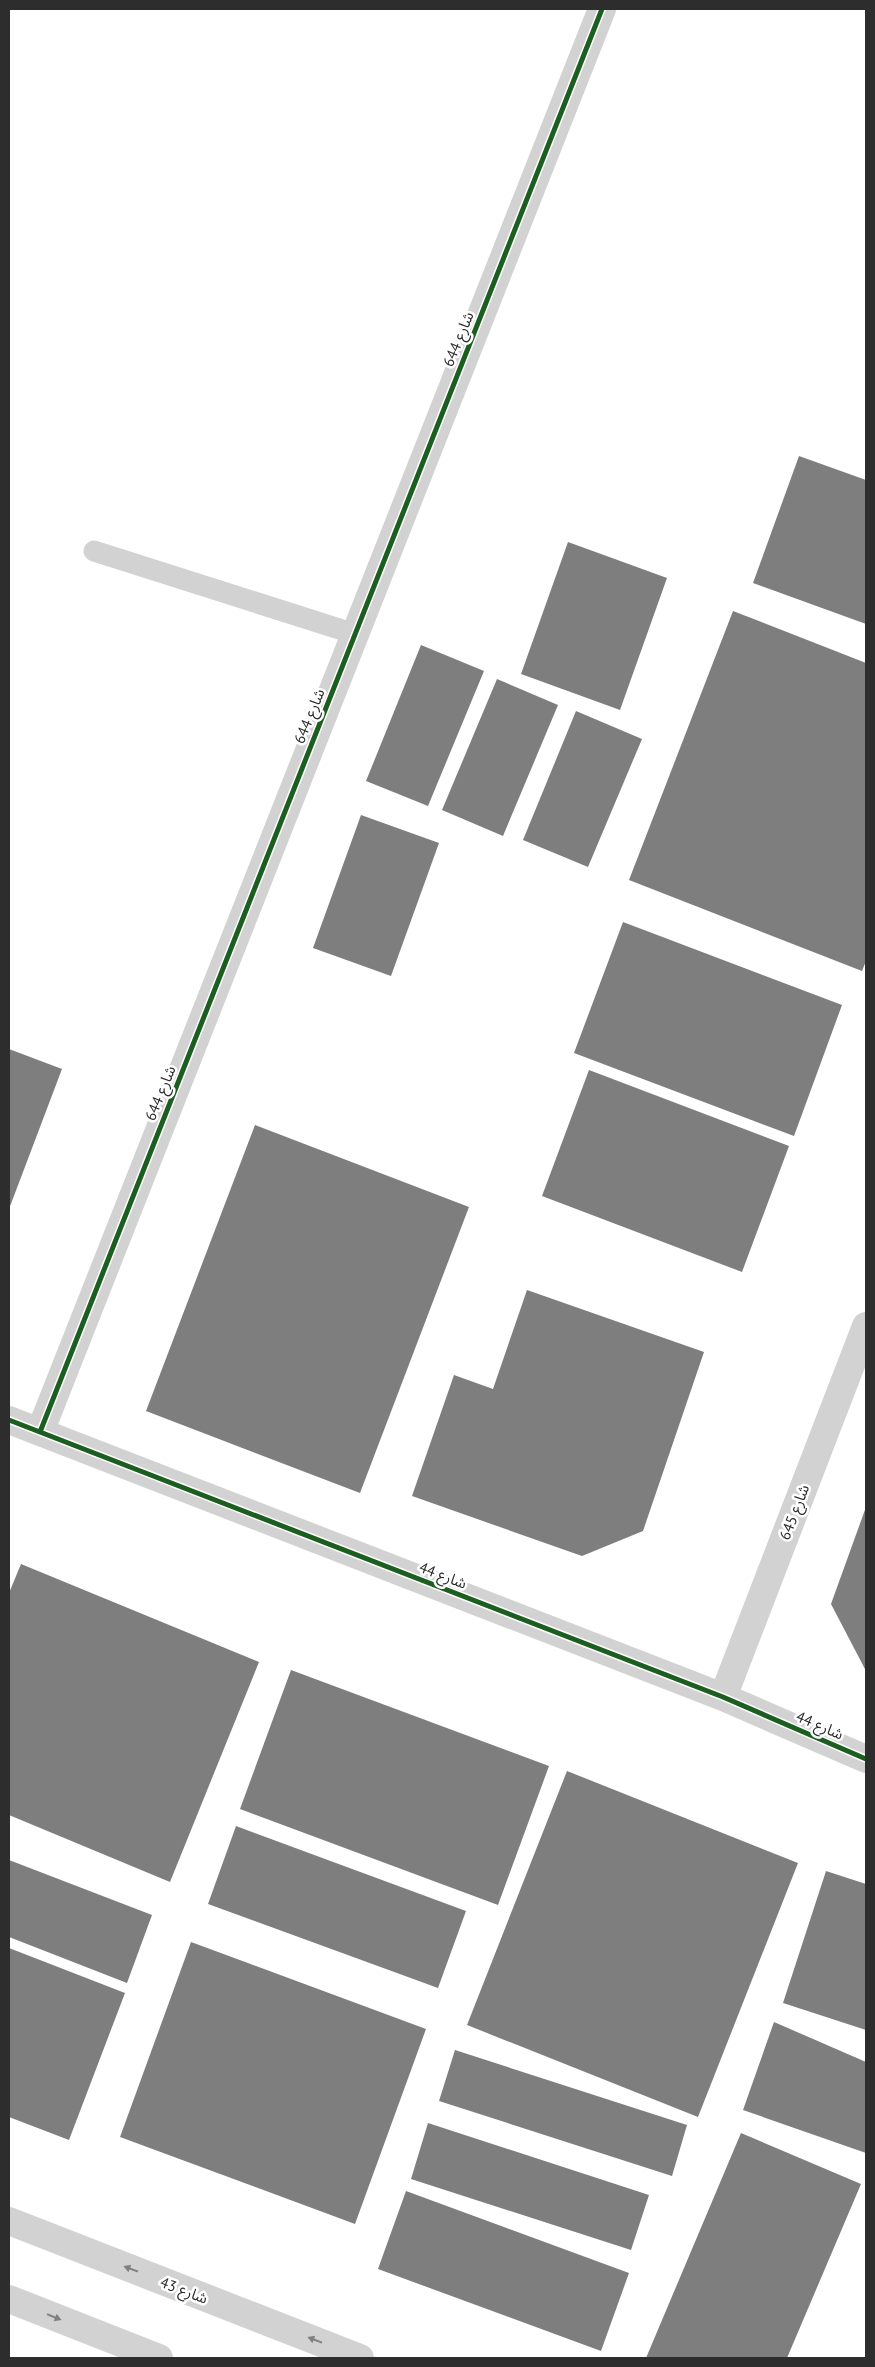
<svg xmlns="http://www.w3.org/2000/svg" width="875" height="2367" viewBox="0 0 875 2367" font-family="'PT Sans','Noto Sans Arabic',sans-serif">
  <rect width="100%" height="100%" fill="#fff"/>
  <path fill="#7e7e7e" d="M799,456L866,480V624L753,583Z
    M568,542L667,578L620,710L521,674Z
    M733,611L866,663V961L862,971L629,880Z
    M421,645L484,671L428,806L366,781Z
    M497,679L558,705L503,836L442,810Z
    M576,711L642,739L588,867L523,840Z
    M361,815L439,843L391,976L313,948Z
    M623,922L842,1005L794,1136L574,1053Z
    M9,1049L62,1069L9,1209Z
    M589,1070L789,1146L742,1272L542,1196Z
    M255,1125L469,1207L360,1493L146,1411Z
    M527,1290L704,1352L643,1531L582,1556L412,1496L454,1375L493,1389Z
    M866,1507V1671L831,1604Z
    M21,1564L259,1662L170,1882L9,1815V1593Z
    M291,1670L549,1766L498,1905L240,1809Z
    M567,1771L798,1863L698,2117L467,2025Z
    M236,1826L466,1911L438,1988L208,1904Z
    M9,1860L152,1915L127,1983L9,1937Z
    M826,1871L866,1884V2030L783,2003Z
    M191,1942L426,2029L355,2224L120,2137Z
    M9,1948L125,1993L69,2140L9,2117Z
    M774,2022L866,2062V2153L743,2110Z
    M455,2050L687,2125L672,2176L439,2101Z
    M428,2123L649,2195L631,2250L411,2179Z
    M741,2133L861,2184L787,2358H646Z
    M406,2191L629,2273L601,2351L378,2269Z"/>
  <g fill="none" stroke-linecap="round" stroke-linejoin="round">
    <path stroke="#d2d2d2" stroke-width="21" d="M94,551L355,634"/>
    <path stroke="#d2d2d2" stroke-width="28" d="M9,1420L723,1697L866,1759
      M40,1432L602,9
      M723,1697L866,1326
      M9,2221L360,2358
      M9,2299L159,2358"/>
    <g stroke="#fff" stroke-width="8">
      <path id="cycleway" d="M9,1420L723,1697L866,1759
        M40,1432L602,9"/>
    </g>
    <use href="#cycleway" stroke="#1b5e20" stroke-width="5"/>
  </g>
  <defs><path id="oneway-solid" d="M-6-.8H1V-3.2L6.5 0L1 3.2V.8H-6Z" transform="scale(1.25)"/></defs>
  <g fill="#808080">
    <use href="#oneway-solid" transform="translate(131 2269) rotate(-159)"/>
    <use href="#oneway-solid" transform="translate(54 2317) rotate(22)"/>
    <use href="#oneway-solid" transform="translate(315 2340) rotate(-159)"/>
  </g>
  <g text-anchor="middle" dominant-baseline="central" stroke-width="5" stroke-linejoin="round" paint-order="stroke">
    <g font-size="15" fill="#2d2d2d" stroke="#fff">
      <text transform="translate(458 339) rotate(-68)">شارع 644</text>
      <text transform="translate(309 716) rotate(-68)">شارع 644</text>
      <text transform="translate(160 1093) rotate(-68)">شارع 644</text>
      <text transform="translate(794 1512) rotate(-69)">شارع 645</text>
      <text transform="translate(443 1575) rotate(21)">شارع 44</text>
      <text transform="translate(820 1725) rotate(23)">شارع 44</text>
      <text transform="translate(184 2290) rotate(21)">شارع 43</text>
    </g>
  </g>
  <rect width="875" height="2367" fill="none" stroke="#2d2d2d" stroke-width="20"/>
</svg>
